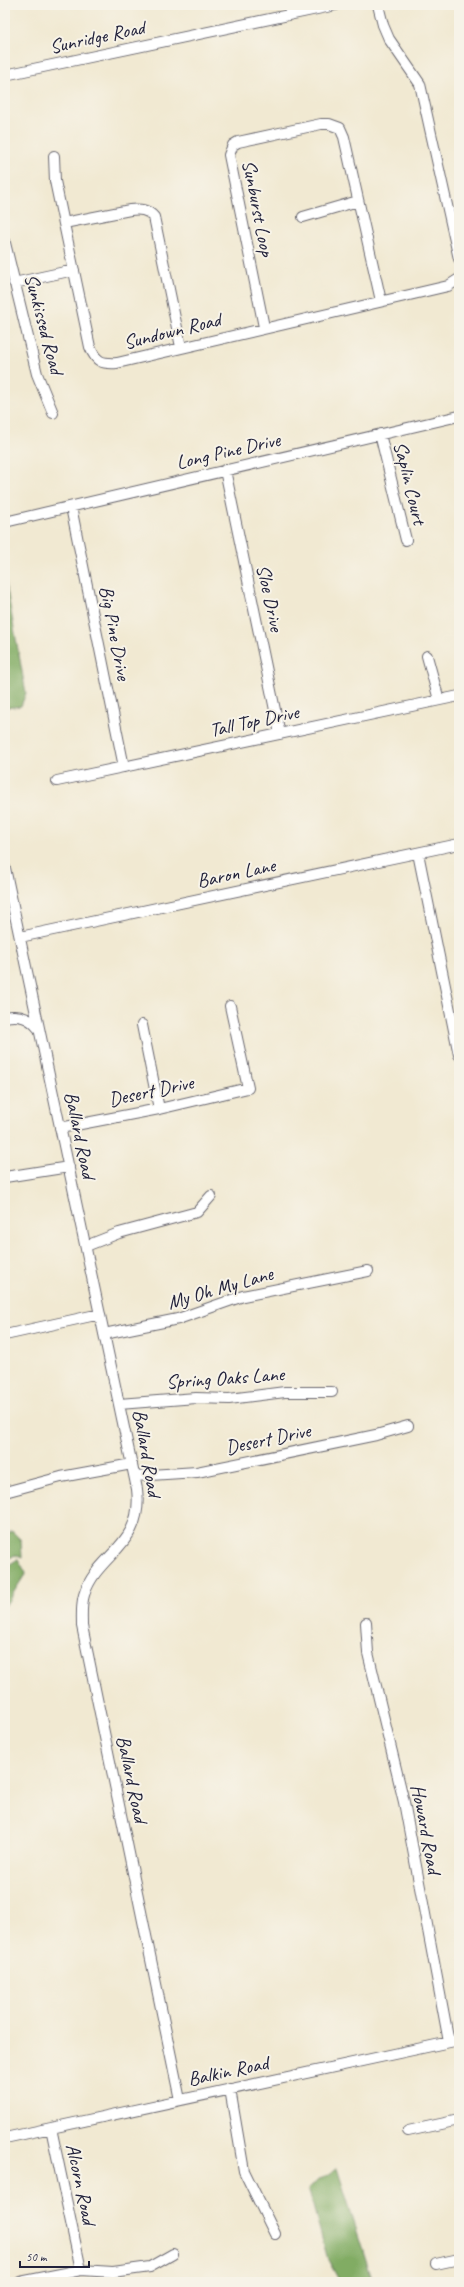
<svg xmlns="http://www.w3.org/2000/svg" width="464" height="2287" viewBox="0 0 464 2287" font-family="Caveat,sans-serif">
  <rect width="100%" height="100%" fill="#f7f3e8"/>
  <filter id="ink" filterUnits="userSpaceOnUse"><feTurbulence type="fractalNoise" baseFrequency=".025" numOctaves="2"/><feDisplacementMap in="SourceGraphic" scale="8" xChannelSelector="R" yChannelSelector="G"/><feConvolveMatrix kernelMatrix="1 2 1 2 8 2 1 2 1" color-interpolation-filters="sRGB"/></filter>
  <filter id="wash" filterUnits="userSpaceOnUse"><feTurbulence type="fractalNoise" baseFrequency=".012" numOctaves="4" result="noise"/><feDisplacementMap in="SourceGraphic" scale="16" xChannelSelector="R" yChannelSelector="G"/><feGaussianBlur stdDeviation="0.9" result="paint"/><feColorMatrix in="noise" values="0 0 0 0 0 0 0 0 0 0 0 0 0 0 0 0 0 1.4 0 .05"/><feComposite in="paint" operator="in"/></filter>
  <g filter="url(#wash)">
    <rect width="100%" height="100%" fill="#f1e9d2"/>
    <path fill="#81ac63" stroke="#52674f" d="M5,579L26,693L21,706L5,708Z
      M12,1531L21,1540L22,1558L15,1555L5,1561V1536Z
      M18,1559L26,1573L5,1606V1567Z
      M337,2168L373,2282H340L328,2260L308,2188Z"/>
  </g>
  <g filter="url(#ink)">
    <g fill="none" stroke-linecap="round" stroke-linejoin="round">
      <g stroke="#6a6870" stroke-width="12">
        <path id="minor" d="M378,5L383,25L389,39L420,84L459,259
          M5,75L336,5
          M54,156L55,181L90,347C96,362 102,364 117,363L448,286L459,279
          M303,217L358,201
          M64,223L130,210C140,209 147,209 154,217L181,347
          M5,243L37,374L53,413
          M14,283L74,270
          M264,327L229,155L233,145L238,142L321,124H329L340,128L344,137L381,301
          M380,434L406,540
          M225,470L280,734
          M71,507L124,767
          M5,522L459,416
          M427,656L439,700
          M57,781L459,696
          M418,853L459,1055
          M5,868L137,1489C144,1547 97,1553 84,1595C81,1605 82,1615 82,1626L180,2100
          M20,937L459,844
          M5,1017C19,1014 29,1017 38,1028
          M142,1025L159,1109
          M60,1128L159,1109L248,1088L230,1006
          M5,1177L69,1167
          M86,1246L119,1233L197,1212L211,1196
          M104,1334L178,1319L243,1296L368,1271
          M5,1335L100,1314
          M119,1404L196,1398L229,1399L285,1392H332
          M135,1476L197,1472L376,1435L408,1426
          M5,1492L61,1477L132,1464
          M366,1623L368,1653L404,1802L449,2042
          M230,2089L244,2171L275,2234
          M51,2128L81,2270
          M408,2131L459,2120
          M5,2138L459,2040
          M436,2264L459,2259
          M20,2282L81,2270L113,2272L150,2267L173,2254"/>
      </g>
      <use href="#minor" stroke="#fff" stroke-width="10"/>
    </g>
  </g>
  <g text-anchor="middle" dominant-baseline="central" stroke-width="4" stroke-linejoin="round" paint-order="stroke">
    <g font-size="20" fill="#22223b" stroke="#f7f3e8">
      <text transform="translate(97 37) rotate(-12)">Sunridge Road</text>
      <text transform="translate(258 208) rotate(79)">Sunburst Loop</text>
      <text transform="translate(44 324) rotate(75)">Sunkissed Road</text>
      <text transform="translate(172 331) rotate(-14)">Sundown Road</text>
      <text transform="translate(228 451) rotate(-13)">Long Pine Drive</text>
      <text transform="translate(410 483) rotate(76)">Saplin Court</text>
      <text transform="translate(270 598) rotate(78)">Sloe Drive</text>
      <text transform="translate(115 633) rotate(79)">Big Pine Drive</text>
      <text transform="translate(254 721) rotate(-12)">Tall Top Drive</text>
      <text transform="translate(236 873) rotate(-12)">Baron Lane</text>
      <text transform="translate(151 1091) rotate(-12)">Desert Drive</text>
      <text transform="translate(80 1135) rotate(78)">Ballard Road</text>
      <text transform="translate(220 1288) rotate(-16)">My Oh My Lane</text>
      <text transform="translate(225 1378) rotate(-4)">Spring Oaks Lane</text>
      <text transform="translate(268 1439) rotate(-12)">Desert Drive</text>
      <text transform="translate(147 1453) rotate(80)">Ballard Road</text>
      <text transform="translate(132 1779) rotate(78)">Ballard Road</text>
      <text transform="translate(426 1829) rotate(79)">Howard Road</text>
      <text transform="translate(228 2071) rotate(-12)">Balkin Road</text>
      <text transform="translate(81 2184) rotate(78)">Alcorn Road</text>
    </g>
  </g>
  <rect width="464" height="2287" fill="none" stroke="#f7f3e8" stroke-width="20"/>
  <path d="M20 2261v6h69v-6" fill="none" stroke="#22223b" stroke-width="2"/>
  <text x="26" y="2261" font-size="12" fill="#22223b" stroke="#f7f3e8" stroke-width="3" paint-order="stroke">50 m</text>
</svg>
